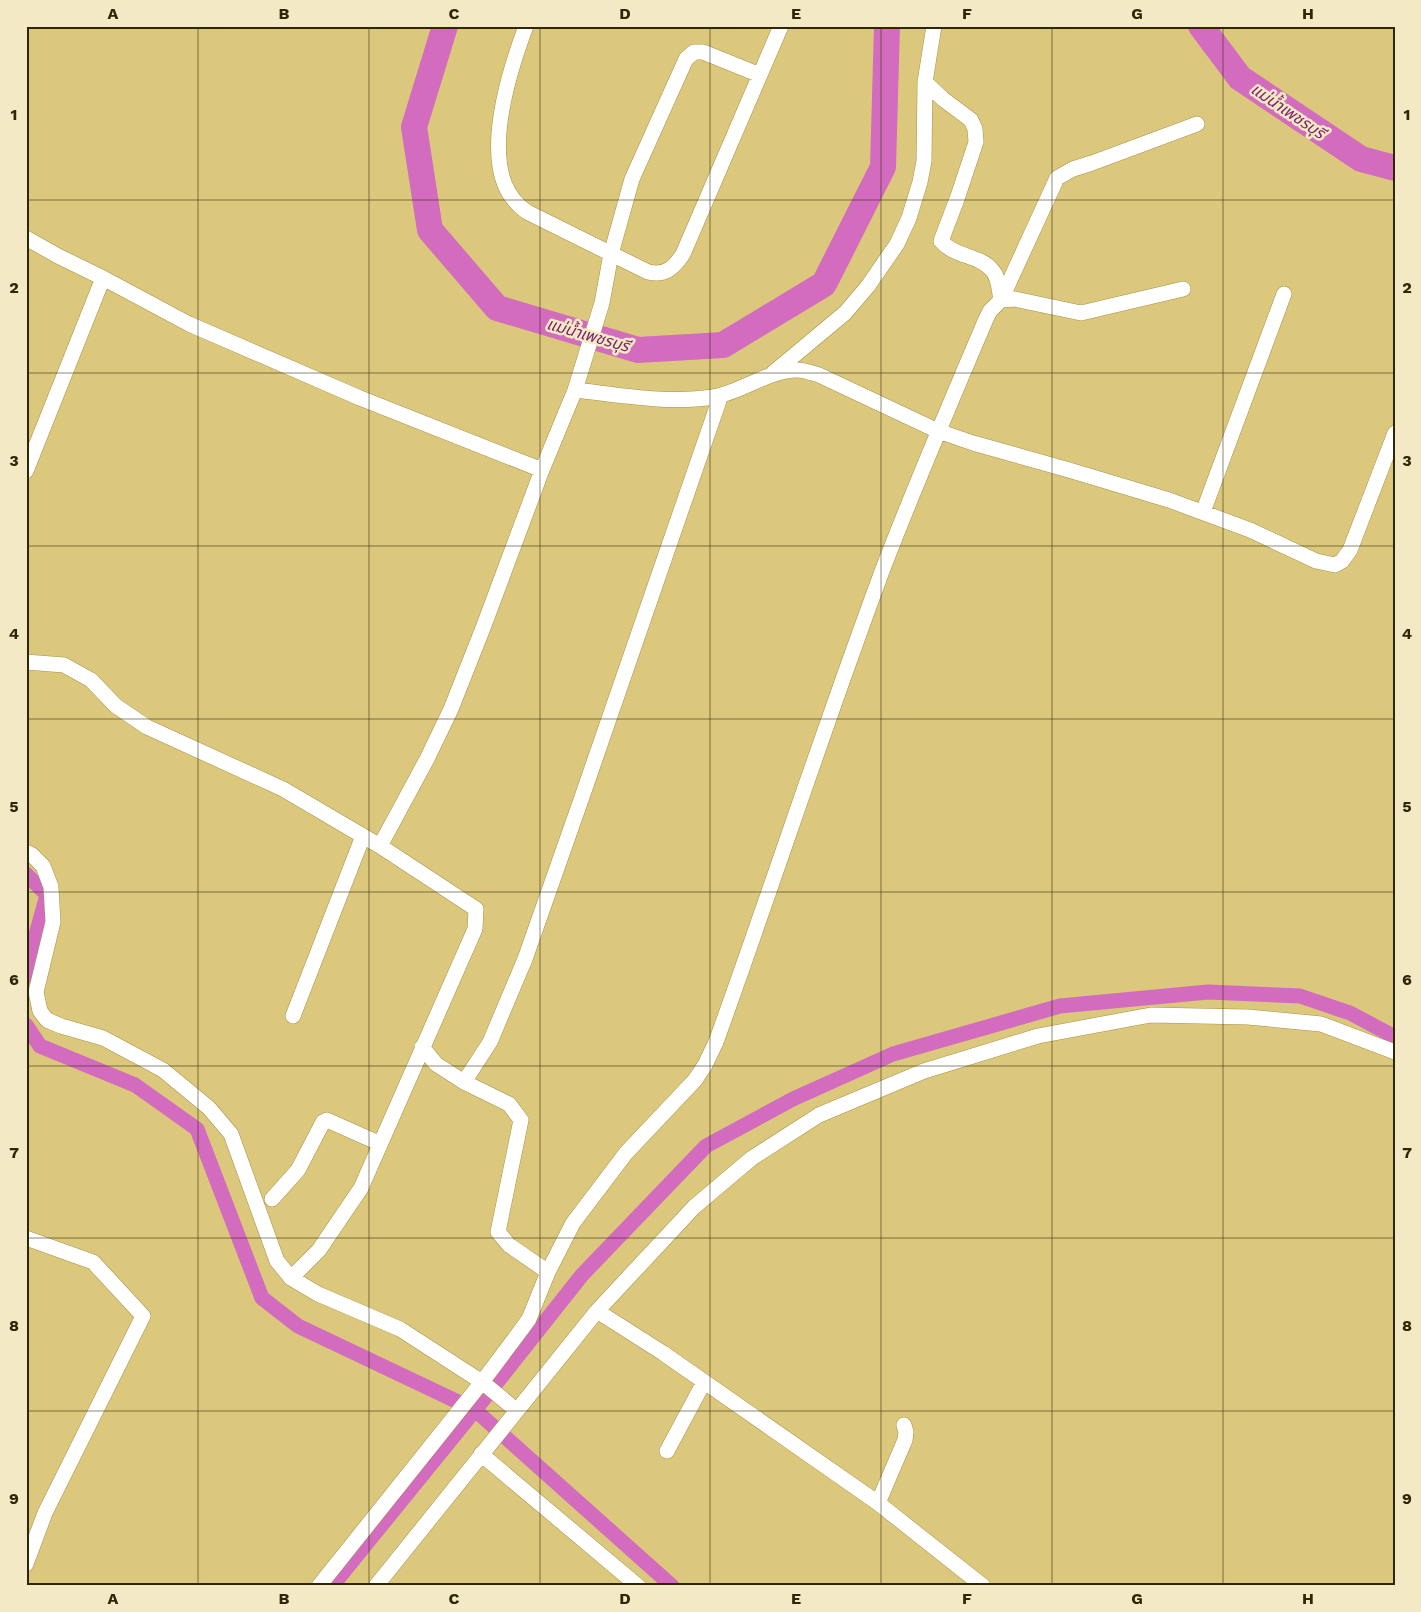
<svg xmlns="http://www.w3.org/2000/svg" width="1421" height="1612" viewBox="0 0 1421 1612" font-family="'Work Sans','Noto Sans Thai',sans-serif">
  <rect width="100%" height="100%" fill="#dcc87c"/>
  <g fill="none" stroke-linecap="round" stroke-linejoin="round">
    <path stroke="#d36cbf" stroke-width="15" d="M26,874L47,895L30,956L26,977
      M26,1025L40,1046L135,1085L197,1129L262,1298L298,1326L475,1410L672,1586
      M332,1586L475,1410L582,1275L706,1146L793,1099L893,1054L1060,1006L1208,992L1300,996L1350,1013L1395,1037"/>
    <path stroke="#d36cbf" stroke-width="26" d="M445,26L414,127L430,230L497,308L638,350L723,345L824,284L883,167L887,26
      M1201,26L1240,78L1361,159L1395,168"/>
    <g stroke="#a69347" stroke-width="16">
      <path id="minor" d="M526,26C510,69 487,141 505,185C510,197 517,205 527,212L648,272C665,276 674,268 683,254L781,26
        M925,82L943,99L971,120L975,129L976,142L957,199L941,241C954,257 980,255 992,270C999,277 999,291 1001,300
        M26,238L58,256L103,278L189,324L360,398L542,470
        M1001,300L1057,178L1073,169L1092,163L1197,124
        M773,373L845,313L868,286L897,244L909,218L920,182L924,161L925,82L934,26
        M575,390C620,395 668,404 713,397C742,392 768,370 797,370C804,370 812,373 819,375L938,431L973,443L1069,470L1169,500L1250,530L1316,561L1335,565L1342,561L1350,550L1395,433
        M26,471L103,278
        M1203,512L1284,294
        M26,662L64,665L91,680L116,706L147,727L283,789L380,846L476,909L475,929L383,1138L380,1141H374L327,1120L323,1122L298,1170L272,1199
        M380,846L427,759L451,709L483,628L542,470L575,390L602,303L611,254L632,179L686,59L694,52H703L760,75
        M26,852L32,855L43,866L51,887L53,922L36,992L40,1011L47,1020L61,1026L103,1038L163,1070L209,1108L231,1134L277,1261L291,1278L318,1294L400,1329L482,1382L516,1410
        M293,1016L363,836
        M422,1047L436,1064L464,1082L509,1104L521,1120L498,1232L509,1245L548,1272
        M464,1082L490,1042L525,959L582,797L721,395
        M26,1238L93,1262L143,1316L45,1513L26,1564
        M291,1278L319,1250L361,1188L383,1138
        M597,1311L663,1353L878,1503L983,1586
        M667,1451L704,1382
        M481,1454L638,1586
        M878,1503L905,1440L906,1432L904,1425
        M319,1586L482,1382L521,1330L529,1319L548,1272L573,1223L626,1153L695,1080L705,1065L716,1042C773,884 825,724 884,566C916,483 951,401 986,319L990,311L1001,300L1015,299L1081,313L1183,289
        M376,1586L597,1311L694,1207L752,1158L819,1115L924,1071L1038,1036L1151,1015L1248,1017L1321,1024L1395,1052"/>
    </g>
    <use href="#minor" stroke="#fff" stroke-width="15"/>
  </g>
  <path fill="none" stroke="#2e2606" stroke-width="1" stroke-opacity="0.55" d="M198,26V1586M369,26V1586M540,26V1586M710,26V1586M881,26V1586M1052,26V1586M1223,26V1586M26,200H1395M26,373H1395M26,546H1395M26,719H1395M26,892H1395M26,1066H1395M26,1238H1395M26,1411H1395"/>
  <g text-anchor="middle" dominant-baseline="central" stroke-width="5" stroke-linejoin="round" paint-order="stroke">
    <g font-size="16" font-style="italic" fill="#7b1e6d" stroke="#f3e9c4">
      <text transform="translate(1288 111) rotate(34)">แม่น้ำเพชรบุรี</text>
      <text transform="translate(588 335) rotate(16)">แม่น้ำเพชรบุรี</text>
    </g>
  </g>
  <rect width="1421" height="1612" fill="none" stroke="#f3e9c4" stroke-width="55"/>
  <rect x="28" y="28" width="1366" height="1556" fill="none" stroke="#2e2606" stroke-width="2"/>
  <g font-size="16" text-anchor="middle" font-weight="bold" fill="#2e2606">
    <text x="113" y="19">A</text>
    <text x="284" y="19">B</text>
    <text x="454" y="19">C</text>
    <text x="625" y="19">D</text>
    <text x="796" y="19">E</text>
    <text x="967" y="19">F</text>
    <text x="1137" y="19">G</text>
    <text x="1308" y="19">H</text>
    <text x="14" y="120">1</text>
    <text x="1407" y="120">1</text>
    <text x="14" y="293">2</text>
    <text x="1407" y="293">2</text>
    <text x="14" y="466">3</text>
    <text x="1407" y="466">3</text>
    <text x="14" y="639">4</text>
    <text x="1407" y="639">4</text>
    <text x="14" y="812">5</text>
    <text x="1407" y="812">5</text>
    <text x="14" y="985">6</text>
    <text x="1407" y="985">6</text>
    <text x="14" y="1158">7</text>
    <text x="1407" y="1158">7</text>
    <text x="14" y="1331">8</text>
    <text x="1407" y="1331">8</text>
    <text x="14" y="1504">9</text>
    <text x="1407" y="1504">9</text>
    <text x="113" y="1604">A</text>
    <text x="284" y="1604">B</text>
    <text x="454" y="1604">C</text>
    <text x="625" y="1604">D</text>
    <text x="796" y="1604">E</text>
    <text x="967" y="1604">F</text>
    <text x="1137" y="1604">G</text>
    <text x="1308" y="1604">H</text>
  </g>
</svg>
